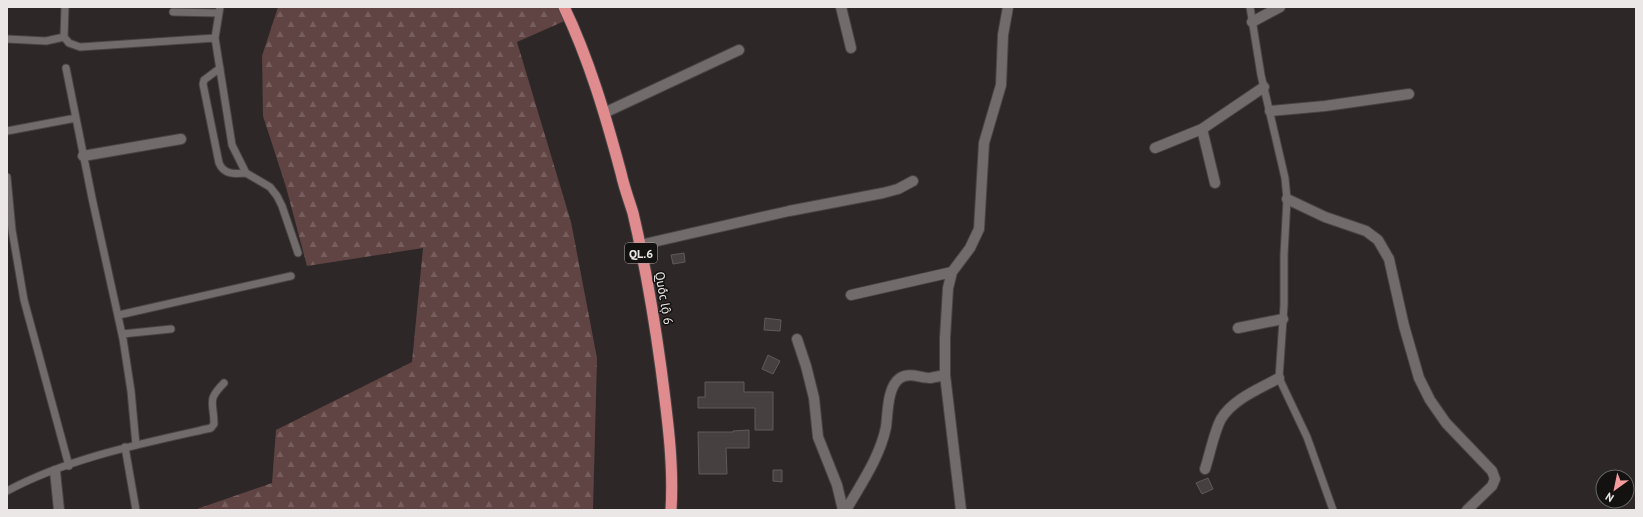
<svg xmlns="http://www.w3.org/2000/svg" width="1643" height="517" viewBox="0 0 1643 517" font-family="'PT Sans',sans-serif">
  <defs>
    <pattern id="forest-firs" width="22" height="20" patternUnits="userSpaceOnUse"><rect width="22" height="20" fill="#604343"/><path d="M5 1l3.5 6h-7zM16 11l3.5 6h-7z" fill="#775e5e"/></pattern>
  </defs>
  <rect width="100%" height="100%" fill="#2d2727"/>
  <path fill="url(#forest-firs)" d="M278,7H563L569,19L517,42L571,222L597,358L593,510H194L272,483L276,430L412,362L423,248L307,266L286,187L263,116L262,56Z"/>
  <path fill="#464040" stroke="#605a5a" d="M684,253L685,262L673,264L671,255Z
    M765,318L781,320L780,331L764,330Z
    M768,355L780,361L773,374L762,369Z
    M705,382H744V392H773V430H755V408H698V397H705Z
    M749,430V448H726L727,474H699L698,432H733V431Z
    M773,470H782V482L773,481Z
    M1208,478L1213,489L1202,494L1196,483Z"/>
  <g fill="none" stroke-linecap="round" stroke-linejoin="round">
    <g stroke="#484444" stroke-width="9">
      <path id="service" d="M65,7L64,37L69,43L80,47L215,38L220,7
        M1250,7L1261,75L1285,178L1287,199L1284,255V305L1279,378L1307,437L1333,510
        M173,12L218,13
        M215,38L232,145L246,173L270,187L277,196L282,206L298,253
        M7,39L46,41L64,37
        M66,68L92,198L123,339L131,391L136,445
        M220,68L204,80L203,84L219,163C224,175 235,174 246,173
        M7,131L76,118
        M7,177L12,230L24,300L69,466
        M119,315L291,276
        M122,334L171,329
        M125,447L136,510
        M7,491C68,458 144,443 211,428L214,424C214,402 206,401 224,383"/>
    </g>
    <g stroke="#484444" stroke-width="12">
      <path id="minor" d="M841,7L851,48
        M1252,22L1280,7
        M1270,111L1325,106L1409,94
        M604,113L739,50
        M1202,129L1215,183
        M1155,148L1202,129L1264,87
        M83,156L181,139
        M1287,199L1325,217L1366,231L1378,240L1389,259L1404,326L1419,378L1430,400L1446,423L1492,471L1495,479L1492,486L1467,510
        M640,245L789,211L883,193L898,189L913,181
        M851,295L952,272
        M1238,328L1283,319
        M797,339L806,366L814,398L818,437L837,485L843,510
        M1205,469C1210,454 1214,432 1221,419C1233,399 1259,389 1279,378
        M55,471L59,510
        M846,510C861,484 880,457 886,427C888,413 887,387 900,378C910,372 920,378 930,378C935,377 940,376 945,375
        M961,510L945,375V338L948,288L952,272L970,248L979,229L984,143L1001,85L1003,35L1008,7"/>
    </g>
    <g stroke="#484444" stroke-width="13">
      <path id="trunk" d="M564,7C589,59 606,117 621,173C624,187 629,200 633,213C645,264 654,317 661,368C667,415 674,463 671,510"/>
    </g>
    <use href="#service" stroke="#726b6b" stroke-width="7"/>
    <use href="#minor" stroke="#726b6b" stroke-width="10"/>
    <use href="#trunk" stroke="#e08b8e" stroke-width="11"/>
  </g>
  <g text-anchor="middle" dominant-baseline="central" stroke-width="3" stroke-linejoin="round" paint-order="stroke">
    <rect fill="#141111" stroke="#aaa7a7" stroke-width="1" x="625" y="243" width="32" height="20" rx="3"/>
    <g font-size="12" font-weight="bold" fill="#ebe7e7">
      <text x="641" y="253">QL.6</text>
    </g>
    <g font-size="13" fill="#ebe7e7" stroke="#141111">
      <text transform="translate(664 298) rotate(80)">Quốc lộ 6</text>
    </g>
  </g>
  <rect width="1643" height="517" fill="none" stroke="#ebe7e7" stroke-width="16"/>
  <g transform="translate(1615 489) rotate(213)"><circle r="19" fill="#141111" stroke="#6a6767"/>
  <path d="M0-3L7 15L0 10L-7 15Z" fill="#f59b9c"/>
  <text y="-6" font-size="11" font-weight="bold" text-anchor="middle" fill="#ebe7e7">N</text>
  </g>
</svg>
